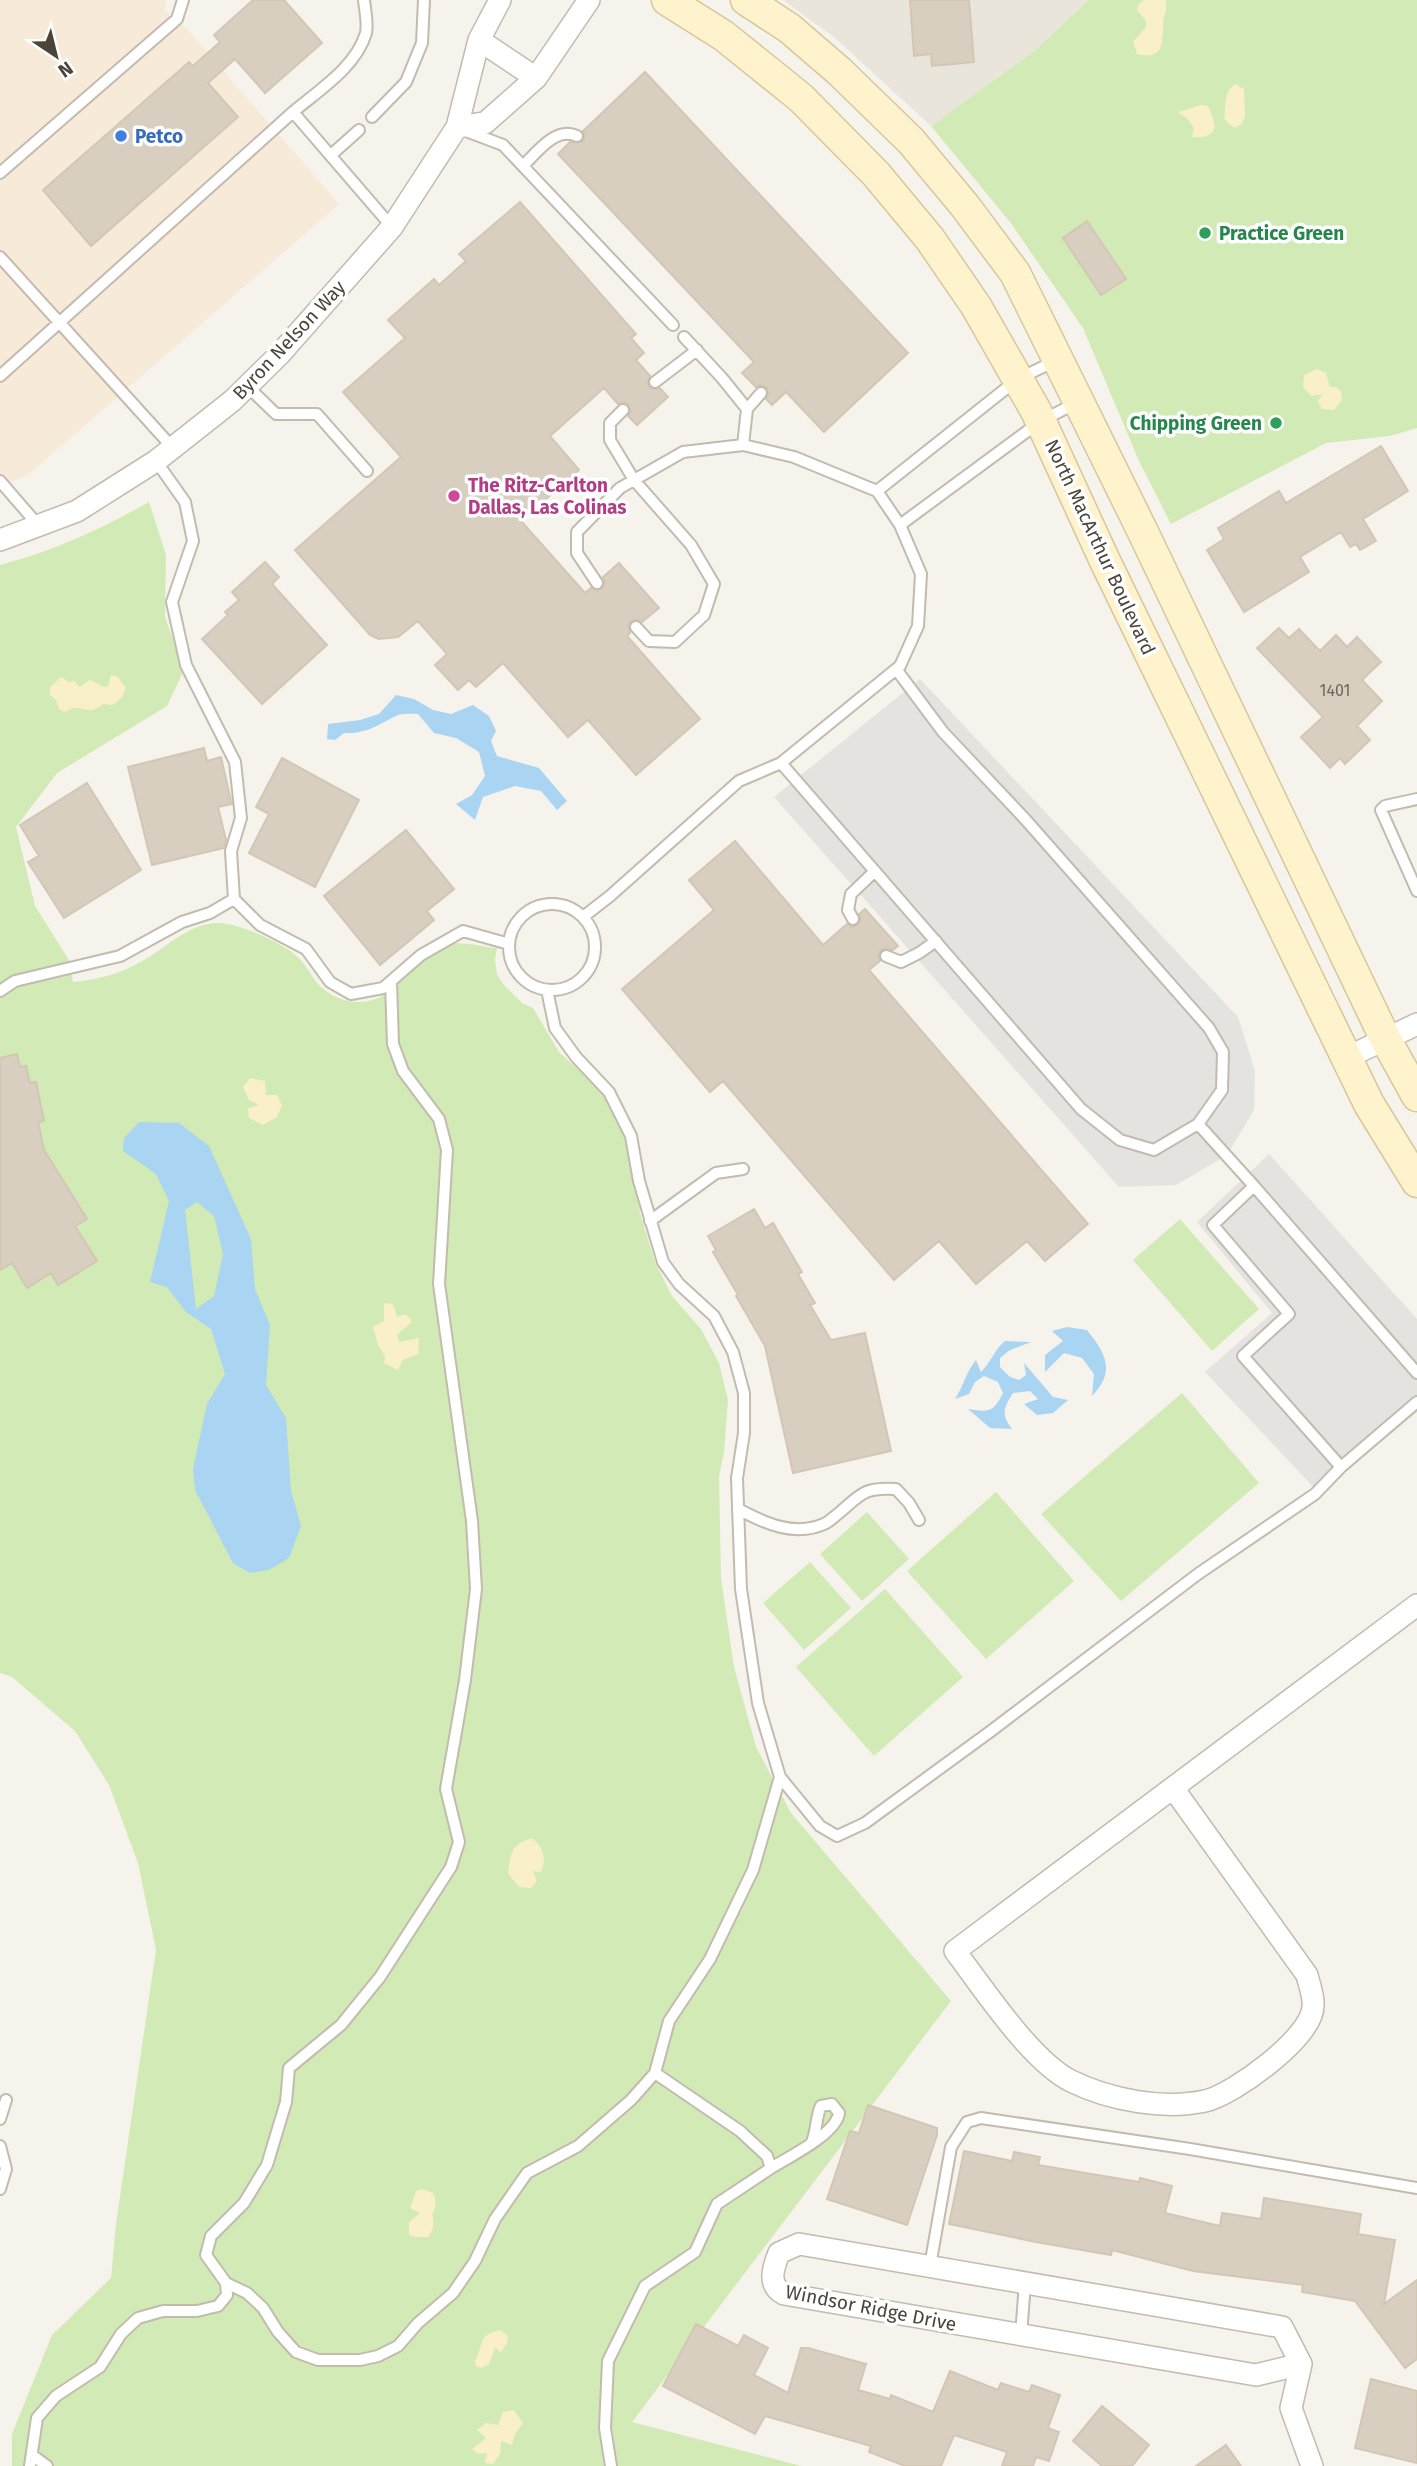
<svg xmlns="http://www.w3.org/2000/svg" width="1417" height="2466" viewBox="0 0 1417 2466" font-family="'Fira Sans',sans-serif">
  <rect width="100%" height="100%" fill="#f6f3ec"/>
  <path fill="#eae5da" d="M783,0H1089L1034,51L931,126L835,38Z"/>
  <path fill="#f7ead8" d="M0,0H167L164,10L187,29L339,204L28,475L0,486Z"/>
  <path fill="#d2eab5" d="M1089,0H1417V428L1390,436L1326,443L1171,524L1139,461L1083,328L1010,222L931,126L1034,51Z
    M149,502L166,555L165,617L184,670L167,706L57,773L16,827L35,906L69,960L73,982C98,980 122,973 144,960C167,947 190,922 220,923C241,924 286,944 301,960C307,967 311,975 316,982C329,997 350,1005 369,1001C404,994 414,949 450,944C464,941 483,947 497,948L495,960L497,974L503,984L522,1003L533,1008L559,1052L607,1096L621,1126L631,1157L640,1213L655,1262L672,1296L701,1329L719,1363L728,1400L724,1452L719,1476L721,1578L734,1667L756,1747L791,1813L951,2001L632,2422L801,2466H12V2434L52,2335L111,2278L116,2224L156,1950L138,1863L109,1785L75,1731L12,1677L0,1673V565C56,550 99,530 149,502Z
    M1180,1219L1259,1309L1212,1351L1133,1260Z
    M1182,1393L1259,1483L1121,1601L1041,1514Z
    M996,1492L1074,1581L986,1659L907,1571Z
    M867,1512L909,1559L862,1601L820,1554Z
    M810,1562L851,1608L804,1650L763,1603Z
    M885,1589L963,1677L874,1756L796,1667Z"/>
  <path fill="#f9efc9" d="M1144,0H1166C1167,8 1166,10 1164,17C1160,34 1170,62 1137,54L1133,42L1146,27V21L1137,10L1138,5Z
    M1235,84L1244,89L1245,117L1241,125L1234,128L1224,119C1227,104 1222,95 1235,84Z
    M1201,105L1208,106C1218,126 1218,139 1192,137L1194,128L1188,119L1178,112Z
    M1317,369L1326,373L1330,387H1336L1341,392L1342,400L1334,410L1322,409L1318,402L1322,394L1311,396L1303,387L1304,375Z
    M111,675L118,677L126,688L122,697L113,705L103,704C90,715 87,708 75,708C71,708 68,711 64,712L59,709L56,700L50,695V687L61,677L69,682L74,681L80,687L90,680L104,687L108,686Z
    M250,1078L265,1081L266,1095H277L282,1105L277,1117L263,1125L249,1118L248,1108L259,1105L249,1100L243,1087Z
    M384,1303L393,1304L397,1317L406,1314L412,1322L397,1335L399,1342L419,1338L418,1354L403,1360L398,1370L384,1363L385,1356L378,1345L373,1327L384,1321Z
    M532,1838C543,1847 547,1858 541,1872L533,1871L537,1881L531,1888L519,1887L508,1873C511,1853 511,1844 532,1838Z
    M421,2189L433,2193C437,2202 436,2207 432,2215C435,2222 433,2232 428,2237H415L409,2235V2222L420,2213L410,2208L416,2191Z
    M501,2330L508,2337L507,2343L501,2352L495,2348L489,2364L481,2368L476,2366L475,2361C484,2345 477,2334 501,2330Z
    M514,2410L523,2423L515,2434L512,2445L501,2441L500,2454L493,2464L485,2463L487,2453L478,2454L472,2449L486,2438L477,2430L486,2423L498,2425L503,2412Z"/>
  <path fill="#e5e3e0" d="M920,679L1238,1017L1255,1071L1254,1110L1227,1155L1176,1185L1119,1187L774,797Z
    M1269,1154L1417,1319V1412L1319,1493L1205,1372L1272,1313L1197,1222Z"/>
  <path fill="#a9d4f2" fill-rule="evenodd" d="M396,695L414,699L433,710L451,714L473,705L489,716L496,731L491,741L497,756L539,768L567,801L557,810L541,791L515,786L483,797L475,820L456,804L472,795L485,776L479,752L456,738L434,733L418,714C411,714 402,713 396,716C377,725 367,734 344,733L335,740L327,739L328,724L360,720L379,714Z
    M139,1122L179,1123L209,1146L251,1239L255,1289L270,1325L266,1385L286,1418L291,1491L301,1526L289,1558L269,1570L250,1573L233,1563L195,1490L193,1469L207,1404L225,1374L211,1329L186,1312L167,1287L150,1282L169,1201L156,1174L123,1151L124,1138ZM197,1202L214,1216L223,1254L214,1296L196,1309L185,1210Z
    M1067,1327L1087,1330C1106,1354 1116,1371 1092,1396L1094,1374L1082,1358L1064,1353L1045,1372V1355L1063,1341L1052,1331Z
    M1005,1341L1031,1342L1010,1350L1000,1358V1367L1010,1377L1019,1380L1026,1375L1024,1363L1053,1397L1068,1400L1053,1413L1037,1415L1024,1404L1038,1399L1030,1391L1013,1393C1003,1408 1001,1415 1012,1429L990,1428L968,1409C989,1412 993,1413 1003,1393L998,1382L984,1376L975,1382L969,1394L955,1399C964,1385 966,1372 976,1360L981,1372C991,1362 994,1350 1005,1341Z"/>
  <path fill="#d8cfc1" stroke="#d3c7b4" stroke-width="2" d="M253,0H284L322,43L265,93L235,59L208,83L238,117L91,246L43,190L189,62L193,66L220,42L214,35Z
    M910,0H969L974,62L932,66L931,54L914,56Z
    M645,72L908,353L824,432L786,392L772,405L766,399L769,394L767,388L762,385L756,387L742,373L754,362L558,154L570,142H582L585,137L583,131Z
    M520,202L636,334L631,338L644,353L636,360L650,376L648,380V386L653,389L660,388L668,397L637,425L628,416L631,411L629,405L624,402L618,404L604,388L550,436L579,470L521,521L585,593L591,588L597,591L602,589L605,583L603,577L619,563L659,608L642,622L638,619L631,621L628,625L630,633L627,636L700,719L636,775L588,720L568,737L503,663L476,687L469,680L458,690L435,665L447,654L418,621L398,637L379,639L370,635L295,550L401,457L343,392L405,338L388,320L434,279L439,285L466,261L459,254Z
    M1087,221L1126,279L1101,295L1063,238Z
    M1381,446L1408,491L1363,519L1376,541L1360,550L1356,544L1350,547L1341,532L1300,557L1309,572L1244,612L1207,550L1224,539L1218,528L1279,491L1286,503Z
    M265,562L279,577L272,584L327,645L262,704L202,639L228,615L225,612L239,600L232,592Z
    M1279,628L1289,638L1299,629L1320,651L1336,635L1347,647L1357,637L1381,662L1362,680L1382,701L1357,726L1370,740L1345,764L1340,758L1330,768L1301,737L1323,717L1257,648Z
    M204,748L207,761L221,757L231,801L232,804L218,807L226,840L224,848L152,865L128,767Z
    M282,758L359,800L315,887L249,853L269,814L256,807Z
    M87,783L141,870L64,918L28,862L39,856L20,825Z
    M406,830L454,889L427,911L434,920L380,965L324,896Z
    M735,841L823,945L847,924L852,927L857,925L861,920L859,914L865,909L898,946L893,950L886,948L881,950L878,956L880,961L869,970L1088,1224L1045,1261L1027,1241L976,1284L939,1241L894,1280L723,1081L710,1092L622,989L714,910L689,880Z
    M17,1054L20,1067L26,1066L30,1083L36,1082L44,1121L38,1122L44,1150L87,1219L75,1226L97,1261L58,1285L51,1273L27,1288L12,1263L0,1270V1058Z
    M754,1209L765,1228L773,1223L802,1272L798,1274L815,1303L810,1305L831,1340L865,1333L891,1451L793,1473L765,1346L736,1296L738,1295L713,1252L716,1250L708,1236Z
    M868,2105L937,2128V2135L907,2225L827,2199L850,2131L859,2133Z
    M964,2151L1012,2161L1014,2152L1040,2157L1038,2165L1139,2182L1140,2178L1172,2186L1165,2213L1220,2226L1222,2213L1261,2219L1264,2198L1361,2214L1358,2234L1395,2240L1384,2304L1417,2280V2359L1405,2368L1355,2301L1302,2292L1303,2285L1193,2271L1112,2250L1111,2255L1036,2242L949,2224Z
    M696,2324L738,2346L744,2335L768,2348L754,2375L788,2393L801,2348H808L866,2364L858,2390L890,2399L891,2395L933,2412L950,2371L998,2390L1001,2383L1029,2392L1032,2385L1060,2395L1048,2428L1059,2432L1049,2461L1036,2457L1033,2466H1002L1007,2452L954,2435L941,2466H905L869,2452L871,2446L765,2416L755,2434L663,2386Z
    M1371,2379L1417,2391V2463L1355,2448Z
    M1102,2406L1149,2445L1132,2466H1102L1073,2441Z
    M1226,2445L1241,2466H1196Z"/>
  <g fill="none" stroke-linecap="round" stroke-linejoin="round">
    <g stroke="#c2bbae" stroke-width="14">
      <path id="service" d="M293,112L392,227
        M372,117L406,82L422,43L424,0
        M466,131L503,145L673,325
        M331,155L359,130
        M523,166C537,152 556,126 577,136
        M0,173L177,19L183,0
        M0,257L173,448
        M684,337L722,378L747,409L743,445
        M0,376L293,112C319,90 356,67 366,33C368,23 365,10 364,0
        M655,382L697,350
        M246,385L276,414H317L367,471
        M747,409L761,393
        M623,410L610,423V440L634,480L691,545L714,584L704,615L675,642L649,641L636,627
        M156,461L185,502L193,541L172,602L186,665L235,762L241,818L231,851L234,899L260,925L306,949L330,982L351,994L383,988L421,955L463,931L509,944
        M0,481L38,525
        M877,491L1018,379L1055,361
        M900,525L1041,421L1076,403
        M781,763L1081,1109L1120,1140L1154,1150L1198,1124L1222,1090L1223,1052L1209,1028L1025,819L943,732L896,669
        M1417,799L1385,806L1381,810L1417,891
        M509 947a43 43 0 1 1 86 0a43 43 0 1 1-86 0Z
        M583,917L610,896L739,781L781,763L900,666L918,626L921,574L900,525L877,491L794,457L743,445L683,452L620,488L577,532V553L597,583
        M853,919L848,910L851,894L875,871
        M886,956L901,962L919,953L936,941
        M391,982L393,1044L403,1071L439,1119L447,1150L439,1284L472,1521L476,1589L465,1680L446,1789L459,1842L451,1867L380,1977L341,2025L289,2068L286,2102L267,2165L244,2203L211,2236L206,2255L226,2283L247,2293L263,2308L278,2332L296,2352L318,2360H360L378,2356L398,2346L418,2323L453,2293L475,2261L495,2219L527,2173L578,2146L631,2100L655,2073L669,2021L710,1959L753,1870L780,1777
        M547,990L555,1028L576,1057L609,1092L631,1136L639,1181L663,1262L679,1284L714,1316L733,1352L744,1393V1433L737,1478L741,1589L758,1703L780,1777L820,1826L837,1836L865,1823L991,1731L1198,1574L1315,1494L1341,1467
        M0,991L15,981L120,956L182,922L210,913L234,899
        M1198,1124L1254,1186L1417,1373
        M1254,1186L1213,1225L1289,1314L1243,1356L1341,1467L1417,1402
        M650,1221L716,1173L743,1169
        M738,1509C764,1523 796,1538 826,1523C830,1521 835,1516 839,1513C861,1494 864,1487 896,1489L909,1503L919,1520
        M0,2119L6,2100
        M0,2146L6,2169L0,2189
        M771,2168C789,2157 836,2134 839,2113L832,2104L821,2106C816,2115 817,2130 812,2142
        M930,2266L951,2147L967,2122L981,2118L1190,2149L1417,2188
        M1021,2335L1025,2283
        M32,2455L47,2466
        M30,2466L37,2418L56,2396L100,2367L121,2334L138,2318L163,2311H197L218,2306L227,2295L226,2283
        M611,2466L605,2428L608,2361L645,2286L695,2252L717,2204L771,2168L767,2156L740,2131L655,2073"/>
    </g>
    <g stroke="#c2bbae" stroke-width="24">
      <path id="minor" d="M479,40L536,78
        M457,127L485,123L536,78L589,0
        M0,540L77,511L156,461L232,401L279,355L392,227L457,127L479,40L500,0
        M1346,1058L1417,1024
        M1173,1788L1307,1975C1309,1984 1314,1996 1313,2006C1313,2037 1233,2095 1205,2101C1163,2110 1110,2100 1071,2081C1031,2061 983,1988 955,1951L1417,1605
        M1301,2364L1256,2375L784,2294C767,2285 773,2268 779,2253L799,2244L1282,2327L1301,2364L1291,2408L1312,2466"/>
    </g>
    <g stroke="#d6c79b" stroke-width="33">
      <path id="secondary" d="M667,0L724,36L801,98L876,174L930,239L976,306L1036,411L1104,559L1369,1104L1417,1182
        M746,0L789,28L839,71L911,141L965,206L1015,273L1142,530L1385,1038L1417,1096"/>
    </g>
    <use href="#service" stroke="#fff" stroke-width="10"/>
    <use href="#minor" stroke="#fff" stroke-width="21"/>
    <use href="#secondary" stroke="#fff3cd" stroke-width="30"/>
  </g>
  <circle fill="#3f7fe0" stroke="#fff" stroke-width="2.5" cx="121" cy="136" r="7"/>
  <g fill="#2e9e5b" stroke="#fff" stroke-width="2.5">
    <circle cx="1205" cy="233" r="7"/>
    <circle cx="1276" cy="423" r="7"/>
  </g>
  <circle fill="#d1479c" stroke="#fff" stroke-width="2.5" cx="454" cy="496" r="7"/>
  <g text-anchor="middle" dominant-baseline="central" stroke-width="7" stroke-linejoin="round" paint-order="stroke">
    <g font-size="16" fill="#6e675b">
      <text x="1335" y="690">1401</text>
    </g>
    <g font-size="19" font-weight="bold" fill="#366cbe" stroke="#fff" text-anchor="start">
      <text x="135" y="136">Petco</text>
    </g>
    <g font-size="19" font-weight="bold" fill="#27864d" stroke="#fff" text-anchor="start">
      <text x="1219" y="233">Practice Green</text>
      <text x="1262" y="423" text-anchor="end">Chipping Green</text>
    </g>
    <g font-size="19" fill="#4b4439" stroke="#fff">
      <text transform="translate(289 340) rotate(-47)">Byron Nelson Way</text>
      <text transform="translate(1100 547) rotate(65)">North MacArthur Boulevard</text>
      <text transform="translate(871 2308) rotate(11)">Windsor Ridge Drive</text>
    </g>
    <g font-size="19" font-weight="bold" fill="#b23c85" stroke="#fff" text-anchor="start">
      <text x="468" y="485">The Ritz-Carlton<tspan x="468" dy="22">Dallas, Las Colinas</tspan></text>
    </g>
  </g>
  <g transform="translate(56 56) rotate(145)" stroke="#ffffff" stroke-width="5" paint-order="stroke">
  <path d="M0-5L12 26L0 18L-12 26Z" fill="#4b4439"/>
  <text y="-10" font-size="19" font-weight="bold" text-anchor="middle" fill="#4b4439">N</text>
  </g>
</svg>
